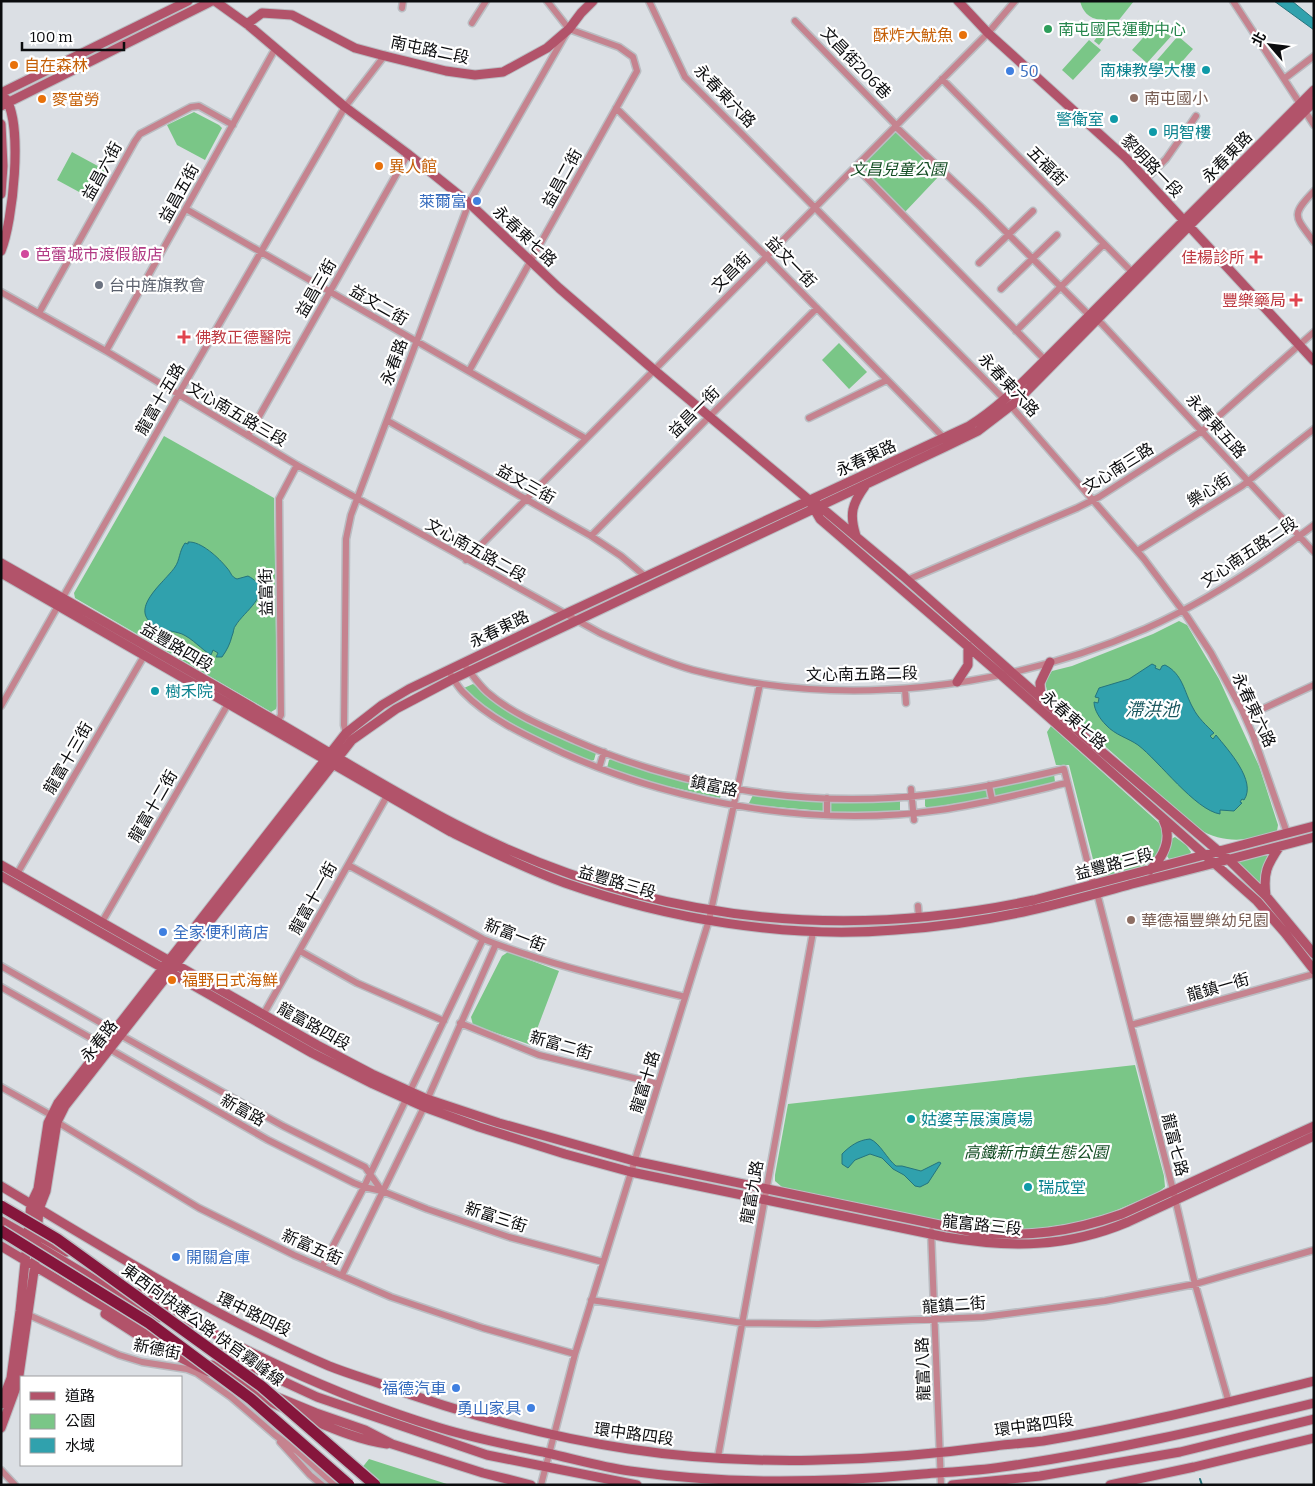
<svg xmlns="http://www.w3.org/2000/svg" width="1315" height="1486" viewBox="0 0 1315 1486" font-family="Bitter,'Noto Sans TC',serif">
  <rect width="100%" height="100%" fill="#dbdfe4"/>
  <path fill="#7ac687" d="M1080,1H1134L1099,45L1094,41L1110,20C1095,21 1084,17 1080,1Z
    M1159,20L1174,33L1147,63L1132,50Z
    M1178,36L1193,49L1166,80L1151,67Z
    M1089,40L1101,50L1073,80L1062,70Z
    M194,112L219,125L222,128L205,160L177,145L167,125Z
    M896,131L940,175L905,212L860,168Z
    M72,152L107,171L92,199L57,180Z
    M839,343L867,372L849,389L822,360Z
    M164,436L274,498L277,706L276,709L271,712L75,598L74,593Z
    M1179,621L1187,625L1219,679L1259,766L1278,825L1277,831L1273,833C1248,841 1223,844 1199,829L1056,703L1048,695L1045,682L1052,671L1072,666L1153,634Z
    M473,684L497,704L543,729L596,753L594,760L591,761C546,744 501,721 464,690V688Z
    M1051,726L1159,823C1163,829 1164,835 1162,842C1158,870 1125,871 1102,877L1097,875L1069,765H1056L1047,732Z
    M611,759L677,780L721,789L722,791L720,798L653,783L607,768L609,760Z
    M1054,774L1055,782L995,797L993,796L994,787Z
    M985,789L989,797L985,799L927,808L925,806V799L927,798Z
    M753,795L822,801L824,803L823,811L752,805L749,803Z
    M895,800L900,801V810L895,812H832L830,811L831,801Z
    M1175,837L1186,845L1191,852L1189,855L1169,859L1167,856L1171,839Z
    M1270,853L1262,871V886L1236,862Z
    M508,952L559,971L531,1045L473,1025L471,1017L502,956Z
    M1135,1065L1164,1176L1165,1187L1157,1193L1110,1213L1073,1223L1029,1230H1008L973,1227L782,1187L775,1181V1175L788,1104Z
    M369,1459L450,1485H368L357,1474Z"/>
  <path fill="#30a1ad" stroke="#25747d" d="M1274,1H1292L1314,19V30Z
    M188,542C201,541 219,558 227,568C231,572 231,577 237,579L248,576C277,591 245,610 236,625C233,628 234,632 232,636C230,644 227,650 222,657H216L218,653L213,650L211,655C201,649 193,639 182,634C174,631 165,631 156,626C126,610 165,582 175,567C180,560 179,551 185,543L188,544Z
    M1152,664L1156,666L1155,668L1160,670L1162,666L1165,665C1183,674 1184,692 1193,708C1198,718 1206,725 1214,733L1210,736L1213,739L1216,735C1228,750 1257,781 1244,800L1242,799L1240,802L1242,803L1234,811L1220,810V814C1195,810 1159,761 1138,745C1128,738 1115,735 1106,725C1100,719 1094,710 1094,702L1098,703L1099,698L1095,697L1099,688L1129,679Z
    M870,1139C880,1143 887,1159 896,1166H902L921,1171L939,1162L941,1163L928,1183L920,1187L915,1186L904,1175L893,1169L882,1158L870,1154L855,1160L848,1168L842,1164V1154C850,1146 858,1140 870,1139Z"/>
  <g fill="none" stroke-linecap="round" stroke-linejoin="round">
    <path stroke="#25747d" stroke-width="2" d="M1200,1479L1202,1485"/>
    <g stroke="#babdc2" stroke-width="9">
      <path id="street" d="M547,1L569,29
        M649,1L685,77L746,138L1011,406L1144,559L1186,615L1211,653L1242,710L1253,735L1287,833
        M1233,1L1314,125
        M402,8L403,1
        M795,21L896,125
        M472,23L486,1
        M942,79L1133,273
        M1284,79L1314,56
        M616,108L766,256L944,438
        M895,126L982,208L1090,316L1102,324L1314,552
        M855,166L1047,362
        M1146,179L1166,159L1196,116
        M1314,191C1290,216 1295,216 1314,242
        M186,209L585,438
        M979,263L1033,211
        M1001,289L1057,235
        M1,292L106,351L297,465L600,633C630,647 661,661 693,670C842,709 1004,690 1145,629C1205,602 1262,565 1314,525
        M39,313L135,141L140,134L191,107L199,106L233,125
        M1016,331L1104,244
        M106,351L275,49
        M469,371L637,71L633,57L619,47L569,29
        M809,418L887,380
        M388,421L591,536L621,556L646,577
        M248,436L408,154
        M591,536L817,308
        M1137,551L1242,486L1314,429
        M466,560L988,33L1015,1
        M907,580L1077,508L1099,497L1202,431L1314,332
        M463,663C471,673 478,684 487,692C512,714 547,728 576,741C687,790 814,809 934,794C978,789 1021,779 1064,769L1093,884
        M448,670C453,678 457,686 463,692C490,720 529,737 563,753C677,804 816,828 940,810C983,804 1025,793 1066,783
        M905,689L906,703
        M1,706L178,395L345,107L385,55
        M1245,717L1314,685
        M277,722L281,715L279,499L297,465
        M352,740L346,733L344,725L346,539L351,515L469,203L567,32
        M599,768L604,752
        M989,785L992,800
        M911,789L914,820
        M827,798V815
        M348,865L483,939C549,965 617,980 685,997
        M17,874L144,656
        M1097,893L1173,1190L1195,1284L1229,1403
        M918,906L919,918
        M102,922L228,704
        M300,951L357,983L444,1021
        M1,966L115,1031
        M1,987L103,1045
        M263,1015L387,796
        M460,1023L539,1055L658,1084
        M1131,1025L1314,974
        M122,1036L283,1126L365,1167L382,1191
        M111,1050L268,1140L354,1183L364,1187L382,1191L427,1209L509,1237L603,1262
        M1,1087L51,1115
        M57,1122L199,1208L294,1255L391,1297L483,1328L575,1354
        M931,1231L941,1485
        M322,1267L364,1187L483,939
        M342,1275L424,1107L496,944
        M591,1300L743,1323L818,1324L983,1317L1105,1301L1195,1284L1314,1250
        M24,1313L119,1355L142,1362L187,1369L197,1373L231,1397L275,1435L297,1451L335,1485
        M280,1442L310,1475L322,1485
        M718,1457L813,932
        M1,1470L15,1485
        M541,1485L575,1354L709,920L760,684"/>
    </g>
    <g stroke="#babdc2" stroke-width="11">
      <path id="secondary" d="M215,1L247,24L345,107L408,154L469,203L559,288L654,370L809,500L820,519L1000,674L1257,901L1285,933L1314,970
        M958,1L988,33L1126,158L1314,361
        M247,24L262,13L292,15L355,48L381,55L446,71L475,75L503,72L547,48L569,29L581,13L593,1
        M1,93L188,1
        M1,106L212,1
        M1,124L3,166L1,194
        M1,251C13,221 23,126 6,99
        M817,504L903,576L1094,745L1230,861L1266,896L1314,954
        M856,536C849,514 852,504 865,486
        M1,563C94,616 187,669 279,723C337,757 395,793 455,824C638,919 833,943 1034,900L1314,826
        M1,573L451,832C488,850 526,869 565,883C668,919 786,939 895,930C938,927 981,921 1023,912C1061,904 1099,893 1136,883C1196,868 1255,853 1314,837
        M957,682L968,665V646
        M1041,698L1040,683L1050,662
        M1,865L317,1045L372,1074L427,1099L499,1123L634,1161L973,1232C1027,1238 1071,1232 1122,1214L1314,1126
        M1150,870C1164,856 1173,839 1163,819
        M1,876L312,1053L373,1084L424,1107L479,1127L565,1154L631,1172L945,1237C1011,1248 1066,1248 1128,1222L1314,1136
        M1266,896C1263,873 1267,865 1280,846
        M1,1186C108,1250 214,1317 329,1366C344,1372 360,1377 375,1382C457,1412 542,1436 629,1449C746,1467 878,1462 995,1446C1011,1444 1027,1443 1043,1441C1135,1426 1224,1403 1314,1381
        M1,1221L29,1237L35,1244L158,1318
        M33,1231L36,1234L67,1252
        M1,1246L85,1296L170,1343
        M139,1293C233,1346 330,1394 434,1426C471,1438 509,1445 547,1453C574,1459 602,1467 630,1471C727,1485 826,1483 923,1474C949,1472 976,1471 1002,1467C1107,1452 1211,1428 1314,1403
        M105,1314L147,1341L209,1372
        M222,1353L317,1397L487,1455L637,1485
        M212,1365L258,1389
        M245,1390L281,1407
        M277,1397L316,1413L365,1430L392,1444L483,1473L531,1485
        M1,1404L11,1378L20,1311L31,1204L38,1189L48,1123L58,1103L346,733L382,705L409,689L565,614L969,426C998,408 1021,384 1045,360L1314,90
        M293,1412C323,1424 355,1440 387,1444
        M1,1428L18,1382L35,1264L39,1209L46,1191L57,1122L65,1106L352,740L396,709L453,679L945,447L978,431L1017,401L1189,226L1314,102
        M952,1485L1040,1476L1180,1452L1314,1419
        M1110,1485L1194,1467L1314,1438"/>
    </g>
    <use href="#street" stroke="#c5838f" stroke-width="6"/>
    <use href="#secondary" stroke="#b2536a" stroke-width="9"/>
    <g stroke="#babdc2" stroke-width="14" stroke-linecap="butt">
      <path id="highway-bridge" d="M1,1206L57,1239L261,1386L375,1485
        M1,1231L149,1323L251,1399L349,1485"/>
    </g>
    <use href="#highway-bridge" stroke="#86163c" stroke-width="11"/>
  </g>
  <circle fill="#2e9e5b" stroke="#fff" stroke-width="2" cx="1048" cy="29" r="5"/>
  <g fill="#e8710a" stroke="#fff" stroke-width="2">
    <circle cx="963" cy="35" r="5"/>
    <circle cx="14" cy="65" r="5"/>
    <circle cx="42" cy="99" r="5"/>
    <circle cx="379" cy="166" r="5"/>
    <circle cx="172" cy="980" r="5"/>
  </g>
  <g fill="#0f9aa8" stroke="#fff" stroke-width="2">
    <circle cx="1206" cy="70" r="5"/>
    <circle cx="1114" cy="119" r="5"/>
    <circle cx="1153" cy="132" r="5"/>
    <circle cx="155" cy="691" r="5"/>
    <circle cx="911" cy="1119" r="5"/>
    <circle cx="1028" cy="1187" r="5"/>
  </g>
  <g fill="#3f7fe0" stroke="#fff" stroke-width="2">
    <circle cx="1010" cy="71" r="5"/>
    <circle cx="477" cy="201" r="5"/>
    <circle cx="163" cy="932" r="5"/>
    <circle cx="176" cy="1257" r="5"/>
    <circle cx="456" cy="1388" r="5"/>
    <circle cx="531" cy="1408" r="5"/>
  </g>
  <g fill="#8d6e63" stroke="#fff" stroke-width="2">
    <circle cx="1134" cy="98" r="5"/>
    <circle cx="1131" cy="920" r="5"/>
  </g>
  <circle fill="#d1479c" stroke="#fff" stroke-width="2" cx="25" cy="254" r="5"/>
  <g fill="#e0444e" stroke="#fff" stroke-width="2">
    <path d="M1253.5 249.5h5v5h5v5h-5v5h-5v-5h-5v-5h5z"/>
    <path d="M1293.5 292.5h5v5h5v5h-5v5h-5v-5h-5v-5h5z"/>
    <path d="M181.5 329.5h5v5h5v5h-5v5h-5v-5h-5v-5h5z"/>
  </g>
  <circle fill="#6b7280" stroke="#fff" stroke-width="2" cx="99" cy="285" r="5"/>
  <g text-anchor="middle" dominant-baseline="central" stroke-width="4.5" stroke-linejoin="round" paint-order="stroke">
    <g font-size="16" fill="#27864d" stroke="#fff" text-anchor="start">
      <text x="1058" y="29">南屯國民運動中心</text>
    </g>
    <g font-size="16" fill="#c56008" stroke="#fff" text-anchor="start">
      <text x="953" y="35" text-anchor="end">酥炸大魷魚</text>
      <text x="24" y="65">自在森林</text>
      <text x="52" y="99">麥當勞</text>
      <text x="389" y="166">異人館</text>
      <text x="182" y="980">福野日式海鮮</text>
    </g>
    <g font-size="16" fill="#0b0c0e" stroke="#fff">
      <text transform="translate(430 50) rotate(12)">南屯路二段</text>
      <text transform="translate(856 63) rotate(46)">文昌街206巷</text>
      <text transform="translate(725 96) rotate(46)">永春東六路</text>
      <text transform="translate(1227 157) rotate(-46)">永春東路</text>
      <text transform="translate(1047 166) rotate(45)">五福街</text>
      <text transform="translate(1152 166) rotate(46)">黎明路一段</text>
      <text transform="translate(102 171) rotate(-61)">益昌六街</text>
      <text transform="translate(562 178) rotate(-61)">益昌二街</text>
      <text transform="translate(179 193) rotate(-61)">益昌五街</text>
      <text transform="translate(525 236) rotate(43)">永春東七路</text>
      <text transform="translate(791 262) rotate(46)">益文一街</text>
      <text transform="translate(731 272) rotate(-45)">文昌街</text>
      <text transform="translate(316 288) rotate(-60)">益昌三街</text>
      <text transform="translate(379 305) rotate(30)">益文二街</text>
      <text transform="translate(394 362) rotate(-70)">永春路</text>
      <text transform="translate(1009 385) rotate(47)">永春東六路</text>
      <text transform="translate(160 399) rotate(-60)">龍富十五路</text>
      <text transform="translate(694 412) rotate(-45)">益昌一街</text>
      <text transform="translate(237 414) rotate(30)">文心南五路三段</text>
      <text transform="translate(1216 426) rotate(48)">永春東五路</text>
      <text transform="translate(866 458) rotate(-25)">永春東路</text>
      <text transform="translate(1118 468) rotate(-32)">文心南三路</text>
      <text transform="translate(526 484) rotate(29)">益文三街</text>
      <text transform="translate(1209 490) rotate(-32)">樂心街</text>
      <text transform="translate(476 550) rotate(29)">文心南五路二段</text>
      <text transform="translate(1249 552) rotate(-34)">文心南五路二段</text>
      <text transform="translate(266 592) rotate(-91)">益富街</text>
      <text transform="translate(499 629) rotate(-26)">永春東路</text>
      <text transform="translate(177 647) rotate(30)">益豐路四段</text>
      <text transform="translate(862 674) rotate(-1)">文心南五路二段</text>
      <text transform="translate(1254 710) rotate(65)">永春東六路</text>
      <text transform="translate(1074 720) rotate(41)">永春東七路</text>
      <text transform="translate(68 758) rotate(-60)">龍富十三街</text>
      <text transform="translate(714 786) rotate(12)">鎮富路</text>
      <text transform="translate(153 806) rotate(-60)">龍富十二街</text>
      <text transform="translate(1114 864) rotate(-15)">益豐路三段</text>
      <text transform="translate(617 882) rotate(16)">益豐路三段</text>
      <text transform="translate(313 898) rotate(-61)">龍富十一街</text>
      <text transform="translate(515 935) rotate(21)">新富一街</text>
      <text transform="translate(1218 987) rotate(-16)">龍鎮一街</text>
      <text transform="translate(314 1026) rotate(29)">龍富路四段</text>
      <text transform="translate(99 1041) rotate(-52)">永春路</text>
      <text transform="translate(561 1045) rotate(16)">新富二街</text>
      <text transform="translate(645 1082) rotate(-73)">龍富十路</text>
      <text transform="translate(243 1110) rotate(29)">新富路</text>
      <text transform="translate(1175 1145) rotate(76)">龍富七路</text>
      <text transform="translate(752 1192) rotate(-80)">龍富九路</text>
      <text transform="translate(496 1217) rotate(18)">新富三街</text>
      <text transform="translate(982 1225) rotate(6)">龍富路三段</text>
      <text transform="translate(312 1247) rotate(24)">新富五街</text>
      <text transform="translate(954 1305) rotate(-4)">龍鎮二街</text>
      <text transform="translate(254 1314) rotate(26)">環中路四段</text>
      <text transform="translate(203 1325) rotate(36)">東西向快速公路 快官霧峰線</text>
      <text transform="translate(157 1349) rotate(11)">新德街</text>
      <text transform="translate(923 1369) rotate(-92)">龍富八路</text>
      <text transform="translate(1034 1425) rotate(-8)">環中路四段</text>
      <text transform="translate(634 1434) rotate(8)">環中路四段</text>
    </g>
    <g font-size="16" fill="#0d838f" stroke="#fff" text-anchor="start">
      <text x="1196" y="70" text-anchor="end">南棟教學大樓</text>
      <text x="1104" y="119" text-anchor="end">警衛室</text>
      <text x="1163" y="132">明智樓</text>
      <text x="165" y="691">樹禾院</text>
      <text x="921" y="1119">姑婆芋展演廣場</text>
      <text x="1038" y="1187">瑞成堂</text>
    </g>
    <g font-size="16" fill="#366cbe" stroke="#fff" text-anchor="start">
      <text x="1020" y="71">50</text>
      <text x="467" y="201" text-anchor="end">萊爾富</text>
      <text x="173" y="932">全家便利商店</text>
      <text x="186" y="1257">開關倉庫</text>
      <text x="446" y="1388" text-anchor="end">福德汽車</text>
      <text x="521" y="1408" text-anchor="end">勇山家具</text>
    </g>
    <g font-size="16" fill="#785e54" stroke="#fff" text-anchor="start">
      <text x="1144" y="98">南屯國小</text>
      <text x="1141" y="920">華德福豐樂幼兒園</text>
    </g>
    <g font-size="16" font-style="italic" fill="#134d23" stroke="#fff">
      <text x="898" y="169">文昌兒童公園</text>
      <text x="1036" y="1152">高鐵新市鎮生態公園</text>
    </g>
    <g font-size="16" fill="#b23c85" stroke="#fff" text-anchor="start">
      <text x="35" y="254">芭蕾城市渡假飯店</text>
    </g>
    <g font-size="16" fill="#be3a42" stroke="#fff" text-anchor="end">
      <text x="1245" y="257">佳楊診所</text>
      <text x="1286" y="300">豐樂藥局</text>
      <text x="195" y="337" text-anchor="start">佛教正德醫院</text>
    </g>
    <g font-size="16" fill="#5b616d" stroke="#fff" text-anchor="start">
      <text x="109" y="285">台中旌旗教會</text>
    </g>
    <g font-size="18" font-style="italic" fill="#1a575e" stroke="#fff">
      <text x="1152" y="710">滯洪池</text>
    </g>
  </g>
  <rect width="1315" height="1486" fill="none" stroke="#0b0c0e" stroke-width="5"/>
  <rect x="20" y="1376" width="162" height="90" fill="#ffffff" stroke="#9d9e9f"/>
  <rect x="30" y="1392" width="25" height="8" fill="#b2536a" stroke="#9d9e9f"/>
  <text x="65" y="1401" font-size="15" fill="#0b0c0e">道路</text>
  <rect x="30" y="1414" width="25" height="15" fill="#7ac687" stroke="#9d9e9f"/>
  <text x="65" y="1426" font-size="15" fill="#0b0c0e">公園</text>
  <rect x="30" y="1438" width="25" height="15" fill="#30a1ad" stroke="#9d9e9f"/>
  <text x="65" y="1451" font-size="15" fill="#0b0c0e">水域</text>
  <g transform="translate(1270 45) rotate(298)" stroke="#ffffff" stroke-width="4" paint-order="stroke">
  <path d="M0-4L9 19L0 12L-9 19Z" fill="#0b0c0e"/>
  <text y="-8" font-size="14" font-weight="bold" text-anchor="middle" fill="#0b0c0e">北</text>
  </g>
  <path d="M22 42v8h102v-8" fill="none" stroke="#0b0c0e" stroke-width="2.5"/>
  <text x="30" y="42" font-size="15" fill="#0b0c0e" stroke="#ffffff" stroke-width="4" paint-order="stroke">100 m</text>
</svg>
